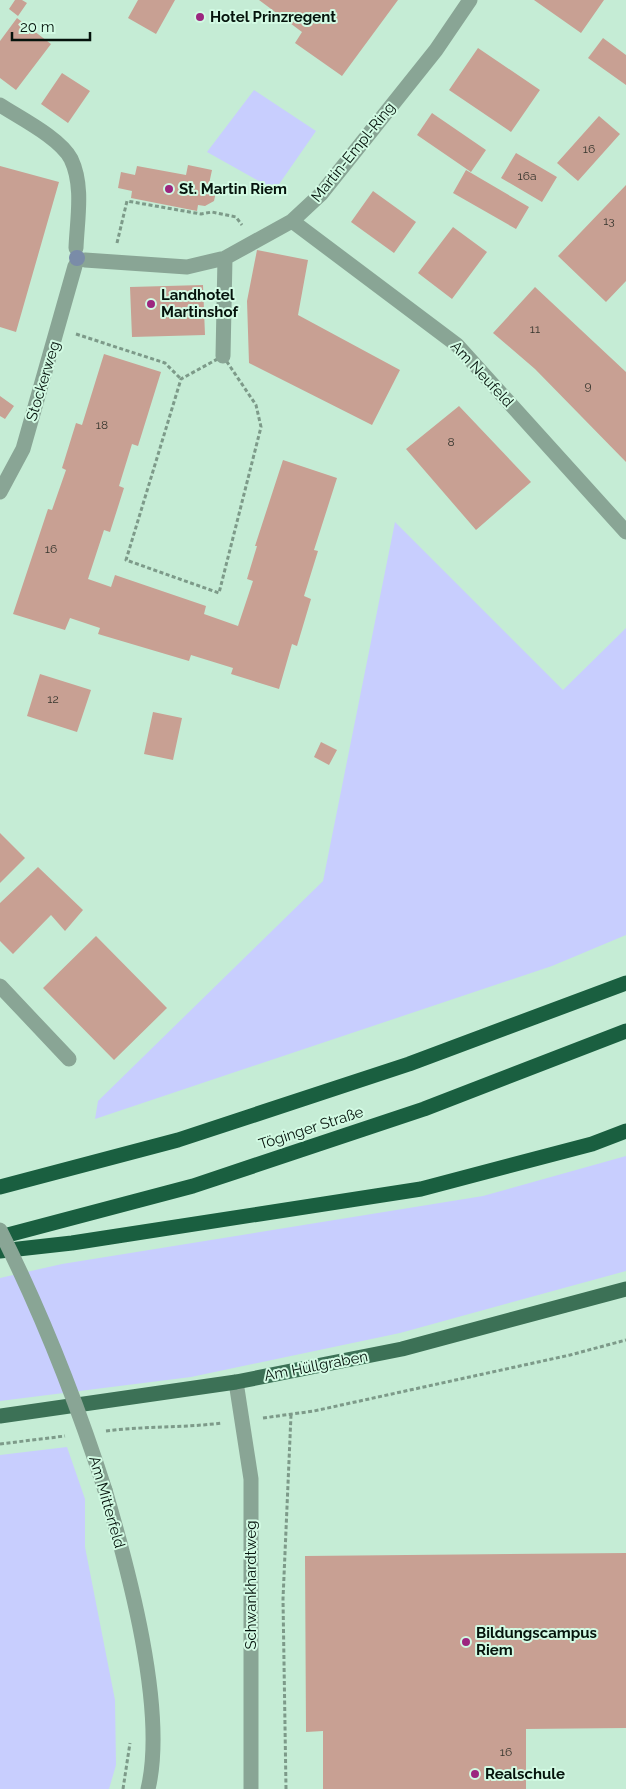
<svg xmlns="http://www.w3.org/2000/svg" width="626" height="1789" viewBox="0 0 626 1789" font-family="Raleway,sans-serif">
  <rect width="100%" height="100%" fill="#c5ecd5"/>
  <path fill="#c8cefe" d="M254,90L316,131L275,190L207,152Z
    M395,522L563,690L626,628V935L552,966L95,1119L98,1101L323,881Z
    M626,1156V1271L400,1333L191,1377L0,1401V1278L62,1264L483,1196Z
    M67,1447L85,1499V1547L115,1700L116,1765L109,1789H0V1455Z"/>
  <path fill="#c8a093" d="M15,0H22L27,3L18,16L9,9Z
    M138,0H175L156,34L128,18Z
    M259,0H398L342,76L295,43L302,32Z
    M534,0H604L581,33Z
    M17,18L51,44L16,90L0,78V41Z
    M603,38L626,55V85L588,58Z
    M478,48L540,90L511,132L449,90Z
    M62,73L90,91L68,123L41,104Z
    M432,113L486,150L471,172L417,135Z
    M599,116L620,134L578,181L557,163Z
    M516,153L557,177L542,202L501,178Z
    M188,165L212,170L209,184L216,192L214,201L205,206L198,205L197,211L131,198L132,191L118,188L121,172L135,175L137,166L186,175Z
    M0,166L59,182L16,332L0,327Z
    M466,170L529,207L516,229L453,193Z
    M626,185V281L606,302L558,256Z
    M373,191L416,222L394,253L351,222Z
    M453,227L487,252L452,299L418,273Z
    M257,250L308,260L298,315L400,370L372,425L249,363L247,301Z
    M203,285L205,335L132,337L130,287Z
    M535,287L626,372V462L535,369L493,333Z
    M104,354L161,372L138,446L132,444L119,486L124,488L110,532L104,530L88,579L111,587L115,575L206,606L204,614L238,626L253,581L247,579L257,546H255L283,460L337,478L314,550L318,551L304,596L311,599L297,646L292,644L279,689L231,674L233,668L191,655L189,661L98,634L100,628L70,618L65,630L13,614L48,509L52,510L66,470L62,468L76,423L82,425Z
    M0,396L14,406L5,419L0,416Z
    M459,406L531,482L476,530L406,449Z
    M40,674L91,690L77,732L27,716Z
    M153,712L182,718L173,760L144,754Z
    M321,742L337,750L329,765L314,757Z
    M0,833L25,858L0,883Z
    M38,867L83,910L65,931L51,915L13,954L0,941V903Z
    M96,936L167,1008L114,1060L43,988Z
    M626,1553V1728L526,1729V1789H323V1731L306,1732L305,1556Z"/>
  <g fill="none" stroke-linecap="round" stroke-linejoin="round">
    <path stroke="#7d9a89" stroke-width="3" stroke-dasharray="4 2.5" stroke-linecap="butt" d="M117,243L127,201L201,214L212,212L236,217L242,225
      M76,334L165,363L181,379
      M223,356L256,405L261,427L219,593L126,560L181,379Z
      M263,1418L314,1411L570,1355L626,1340
      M106,1431C144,1426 183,1428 222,1423
      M0,1444L65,1436
      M123,1789L130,1743
      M286,1789L283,1599L291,1415"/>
    <path stroke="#89a595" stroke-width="15" d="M0,105C20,118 60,138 71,159C84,186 77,220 76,248
      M292,221L457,345L626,532
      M85,260L187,267L225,258L292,221L321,194L436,50L470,0
      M223,356L225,258
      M0,492L23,449L75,266
      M0,986L69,1059
      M236,1382L251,1479V1789
      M105,1490C128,1568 167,1710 148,1789"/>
    <path stroke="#3c7156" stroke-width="15" d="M0,1416L236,1382L402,1349L626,1289"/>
    <path stroke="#1a5f40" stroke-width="15" d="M0,1187L178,1140L409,1064L626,983
      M0,1237L193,1186L424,1109L626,1031
      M0,1251L72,1243L421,1189L592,1144L626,1131"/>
    <path stroke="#89a595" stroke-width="15" d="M0,1230C42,1314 76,1400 105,1490"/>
  </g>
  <circle fill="#7a8ca8" cx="77" cy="258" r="8"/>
  <g fill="#9c267f" stroke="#d2fae3" stroke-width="2">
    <circle cx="200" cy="17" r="5"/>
    <circle cx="169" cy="189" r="5"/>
    <circle cx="151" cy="304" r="5"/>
    <circle cx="466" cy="1642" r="5"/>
    <circle cx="475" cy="1774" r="5"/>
  </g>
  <g text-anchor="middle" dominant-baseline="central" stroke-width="4" stroke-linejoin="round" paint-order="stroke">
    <g font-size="12" fill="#36362e">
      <text x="589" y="149">16</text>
      <text x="527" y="176">16a</text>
      <text x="609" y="221">13</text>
      <text x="535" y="329">11</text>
      <text x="588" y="386">9</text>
      <text x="102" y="425">18</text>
      <text x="451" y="442">8</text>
      <text x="51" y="549">16</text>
      <text x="53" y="699">12</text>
      <text x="506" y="1752">16</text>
    </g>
    <g font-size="15" font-weight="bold" fill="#05130c" stroke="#d2fae3" text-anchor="start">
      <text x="210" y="17">Hotel Prinzregent</text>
      <text x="179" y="189">St. Martin Riem</text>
      <text x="161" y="295">Landhotel<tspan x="161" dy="17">Martinshof</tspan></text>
      <text x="476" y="1633">Bildungscampus<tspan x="476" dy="17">Riem</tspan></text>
      <text x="485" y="1774">Realschule</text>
    </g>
    <g font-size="15" fill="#05130c" stroke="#d2fae3">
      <text transform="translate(353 152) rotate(-51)">Martin-Empl-Ring</text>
      <text transform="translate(482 374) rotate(47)">Am Neufeld</text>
      <text transform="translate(43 381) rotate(-73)">Stockerweg</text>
      <text transform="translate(311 1128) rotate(-18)">Töginger Straße</text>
      <text transform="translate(316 1366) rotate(-11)">Am Hüllgraben</text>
      <text transform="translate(107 1502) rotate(74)">Am Mitterfeld</text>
      <text transform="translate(251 1585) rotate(-90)">Schwankhardtweg</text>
    </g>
  </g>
  <path d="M12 32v8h78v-8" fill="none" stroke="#05130c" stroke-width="2.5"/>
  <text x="20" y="32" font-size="15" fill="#05130c" stroke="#d2fae3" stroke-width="4" paint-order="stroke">20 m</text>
</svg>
